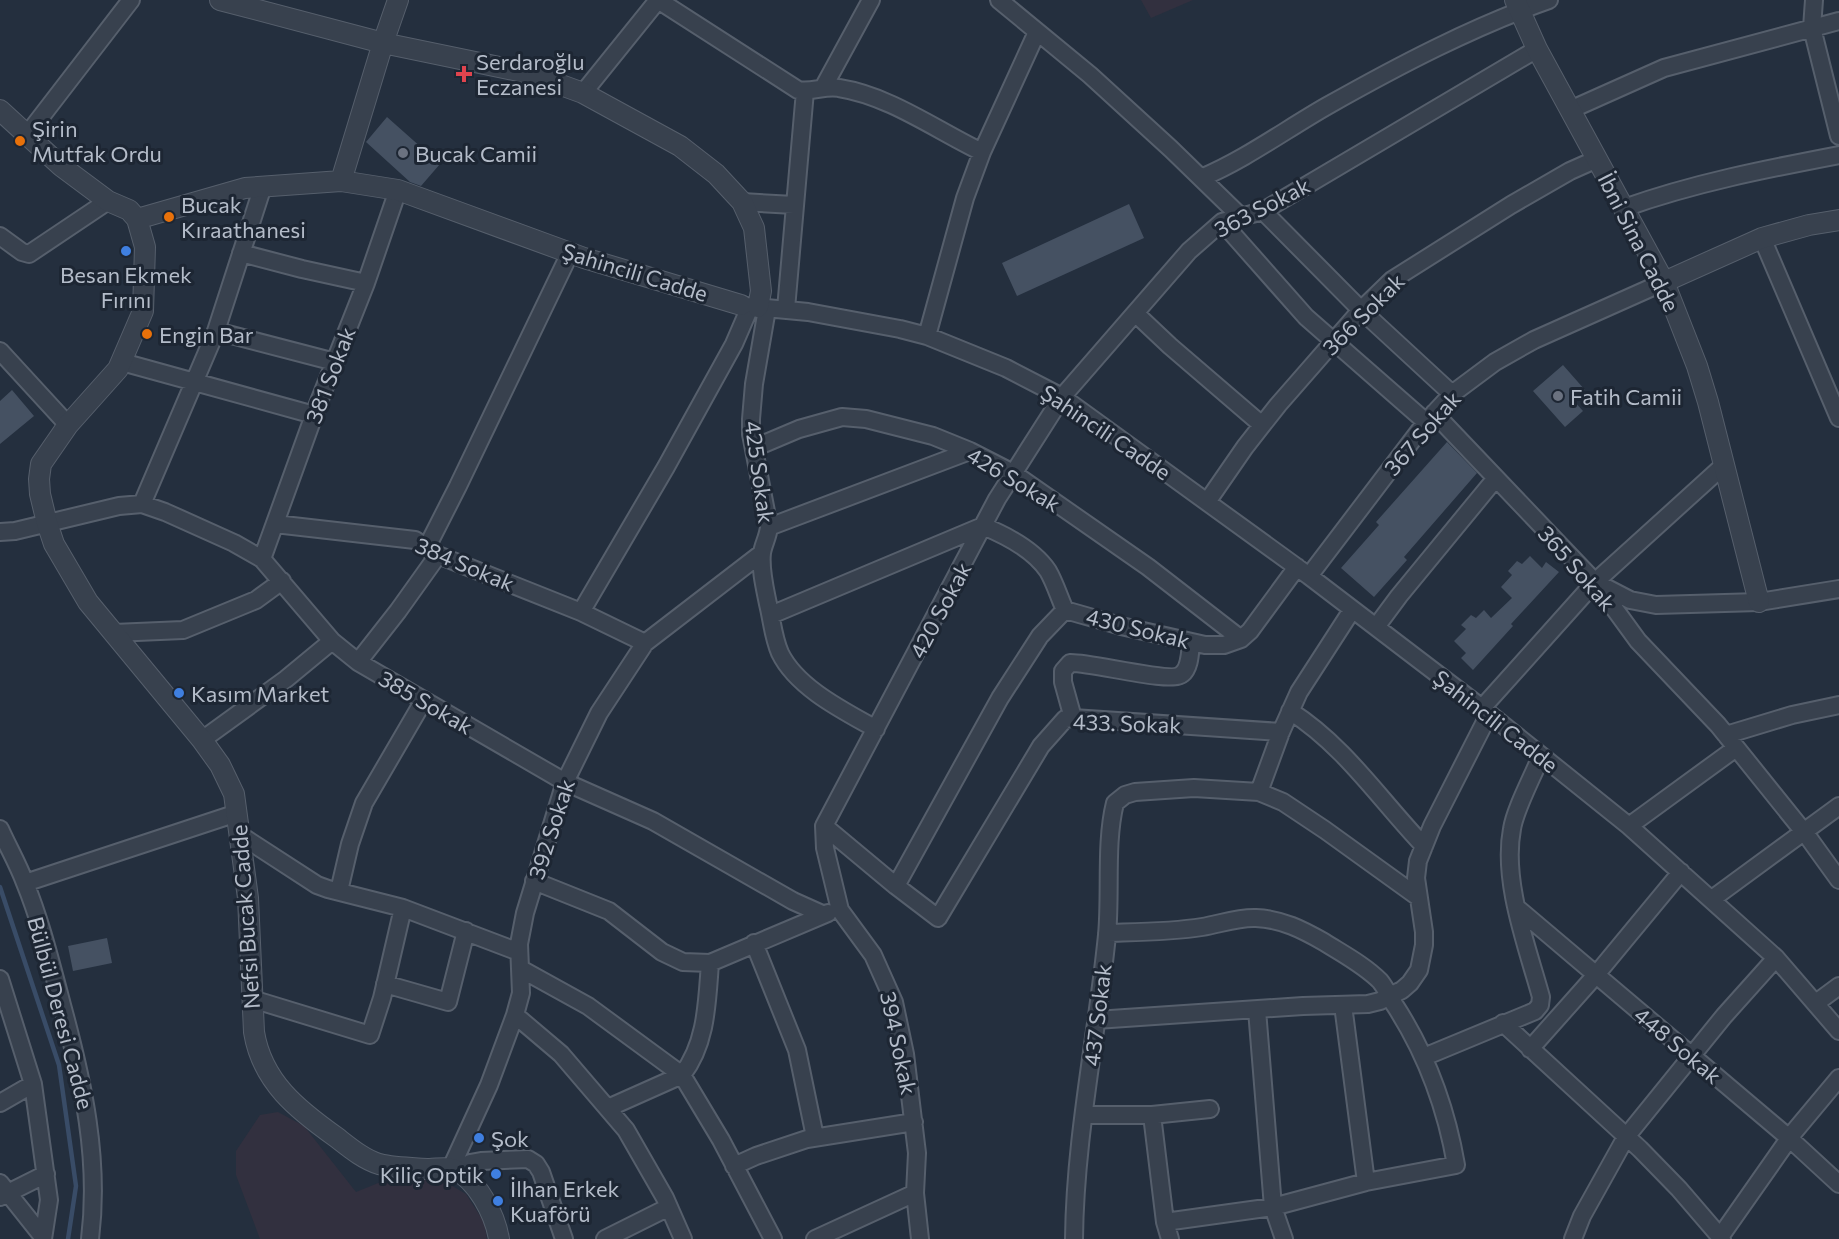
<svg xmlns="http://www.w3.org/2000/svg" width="1839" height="1239" viewBox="0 0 1839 1239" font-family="Commissioner,sans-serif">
  <rect width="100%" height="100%" fill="#242f3e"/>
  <path fill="#32303f" d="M1141,0H1193L1151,18Z
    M278,1112L304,1126L356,1192L408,1171L437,1177L466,1194L484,1222L487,1239H260L236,1175V1151L260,1115Z"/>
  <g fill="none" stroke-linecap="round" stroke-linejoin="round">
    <path stroke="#394c67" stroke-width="4.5" d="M0,887L59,1065L76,1186L68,1239"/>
  </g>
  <path fill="#455162" d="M387,117L440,164L421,186L410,182L366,142Z
    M1129,204L1144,238L1017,296L1002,263Z
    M1563,365L1585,390L1573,400L1583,411L1565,427L1533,391Z
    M12,390L34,416L0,444V401Z
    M1447,442L1477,473L1404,557L1407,560L1374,597L1341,568L1379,525L1376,522Z
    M1530,556L1542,568L1546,562L1559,572L1511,624L1513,626L1473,670L1461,658L1466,653L1454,641L1466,629L1461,625L1471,615L1476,618L1484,610L1491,618L1512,598L1501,587L1512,575L1508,571L1517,561L1522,564Z
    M107,938L112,963L73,971L68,946Z"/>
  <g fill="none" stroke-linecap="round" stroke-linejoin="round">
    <g stroke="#565f6c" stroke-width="20">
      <path id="minor" d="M658,0L798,90C812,93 825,85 839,88C890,96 936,130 982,152
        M999,0L1090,75L1171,149L1241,217
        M1814,0L1812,28L1839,136
        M823,88L871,0
        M583,93L658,0
        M1570,110L1664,68L1839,21
        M27,135L131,0
        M1201,178C1246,159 1285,130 1327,106C1398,66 1472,27 1549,0
        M742,202L794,205
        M1624,208C1694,183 1766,169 1839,155
        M1263,211L1361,310L1452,394
        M1222,222L1306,317L1426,422
        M0,236L22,252L29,254L108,201
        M1762,238L1839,418
        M241,253L302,269L366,283
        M745,306L808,312L900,329L927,336L1006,368L1062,397L1309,576L1482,708L1629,826L1776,958L1839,1031
        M767,309L754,384L751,419V434L769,527C768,537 763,545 762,553C760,569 765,589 768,604C772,620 773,637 780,653C797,688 844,711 876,729
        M786,309L805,91
        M1135,313L1170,346L1262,425
        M216,331L335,362
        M927,336L965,198L982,152L1037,32
        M0,351L68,425
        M122,362L314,415
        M1434,413L1595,582L1638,641L1718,725L1808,837L1839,880
        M754,448L799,429L842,417L866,419L933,436L970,451L1013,473L1148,567L1241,639
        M1207,502L1245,447L1278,405L1361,310L1392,280L1511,205L1570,171L1597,159
        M142,504L216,331L263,186
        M275,524L415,540L438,555L581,612L645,643
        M769,527L970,451
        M0,532L15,531L119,506L142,504L165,512L234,543L262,559L332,641L358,662L565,782L653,821L793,901L822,914
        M427,547L458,486L570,253
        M262,559L318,404L366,283L398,190
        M1309,576L1426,422L1452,394L1495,362L1534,340L1664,282
        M1601,585L1630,600L1656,605L1759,602L1839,589
        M581,612L666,467L734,344L750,307
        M771,615L983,526C1005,535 1034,550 1048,571C1055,583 1059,597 1065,610L1121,626L1205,645H1224L1241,639L1250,631L1297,567
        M1376,627L1399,596L1496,478
        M114,633L183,630L256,600L282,581
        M358,662L398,611L438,555
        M1482,708L1595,582L1723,466
        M1290,711C1345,746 1380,800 1424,846
        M1073,718L1063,682V671L1070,663C1091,662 1172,684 1182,674C1190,668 1190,652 1191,643
        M1726,735L1792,715L1839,705
        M202,740L286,679L332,641
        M1259,792L1281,732L1299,692L1352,610
        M824,826L896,886L938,918L1041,746L1065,719L1073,718L1281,732
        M1629,826L1736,748
        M0,829C8,847 18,864 25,883C41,922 51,964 62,1005C83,1082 100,1159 90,1239
        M240,835L317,885L328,889L403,908L519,952
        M534,881L609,911L662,952L683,962L710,963L828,913
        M25,883L237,813
        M896,886L1000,698L1040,636L1065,610
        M339,891L350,844L364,803L424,700
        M1712,899L1839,806
        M1516,907L1789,1138L1839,1184
        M1107,933C1139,932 1171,932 1202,927C1220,924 1239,917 1256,918C1282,919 1303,930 1324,942C1343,954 1364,965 1380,981C1386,988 1389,997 1394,1004C1426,1053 1446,1107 1456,1165L1366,1182L1273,1207L1165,1222
        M754,943L797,1050L815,1137
        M521,969L588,1006L682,1075L721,1140L773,1239
        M0,979L33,1084L49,1200L43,1239
        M385,984L448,1002L466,931
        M252,999L370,1035L382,998L403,908
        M1816,1003L1839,986
        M1343,1005L1366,1182
        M1257,1010L1273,1207L1284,1239
        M515,1015L561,1054L626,1130L665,1198L683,1239
        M1096,1020L1303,1006L1368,1004L1380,1001L1402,990L1410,983L1419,970L1424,945V932L1416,878L1418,861L1432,826L1489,714
        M1503,1023L1640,1149L1679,1189L1722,1239
        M1530,1049L1595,976L1681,872
        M1424,1057L1535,1011L1540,1005L1541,997C1527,946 1502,881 1512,829C1515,809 1533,776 1541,756
        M0,1103L33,1084
        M608,1108L682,1075C707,1043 707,1001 710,963
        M1085,1115H1152L1210,1109
        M1152,1115L1165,1222L1170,1239
        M734,1166L756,1156L807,1139L914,1122
        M451,1168L489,1085L515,1015L521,993L519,944L525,913L565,782L599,713L645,643L762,553
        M457,1172L470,1163L481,1161L528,1159L536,1164L541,1172L564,1239
        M0,1183L43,1237
        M0,1197L46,1174
        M1720,1237L1793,1133L1839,1078
        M605,1239L669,1207
        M815,1239L915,1193
        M920,1239L915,1193L917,1153L905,1054L894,1002L873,955L840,910L825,848L824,826L997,499L1062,397L1189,251L1222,222L1263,211L1537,49
        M1074,1239C1075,1137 1097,1036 1107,935C1111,893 1105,843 1115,803L1125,795L1135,792L1194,788L1259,792L1283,802L1325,830L1418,897
        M1573,1239L1582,1216L1626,1137L1724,1016L1776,958"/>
    </g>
    <g stroke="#565f6c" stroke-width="22">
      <path id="tertiary" d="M220,0L383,43L528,73L583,93L680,146L716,174L742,202L754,228L761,291L758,307
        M1515,0L1537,49L1664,282L1697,366L1708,402L1759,602
        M0,110L61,166L108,201L129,210L137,219L145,247L143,311L118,369L68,425L41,464L39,479L40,494L47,523L54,544L88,602L202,740L220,765L234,794L248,898L254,1032C262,1082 298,1110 336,1137C349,1147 363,1159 379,1164C394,1168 414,1168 429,1169C436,1169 445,1167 452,1169C477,1178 495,1215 499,1239
        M341,181L383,43L398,0
        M137,219L245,188L341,181L398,190L584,258L741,305
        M1664,282L1762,238L1809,225L1839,220"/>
    </g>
    <use href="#minor" stroke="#38414e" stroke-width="16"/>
    <use href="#tertiary" stroke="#38414e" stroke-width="20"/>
  </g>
  <path fill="#e0444e" stroke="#1d2633" stroke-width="2" d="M461 65h6v6h6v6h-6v6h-6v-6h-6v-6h6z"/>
  <g fill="#e8710a" stroke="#1d2633" stroke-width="2">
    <circle cx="20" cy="141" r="6"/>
    <circle cx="169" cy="217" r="6"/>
    <circle cx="147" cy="334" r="6"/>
  </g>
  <g fill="#6b7280" stroke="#1d2633" stroke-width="2">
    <circle cx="403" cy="153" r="6"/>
    <circle cx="1558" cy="396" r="6"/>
  </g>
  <g fill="#3f7fe0" stroke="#1d2633" stroke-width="2">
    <circle cx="126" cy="251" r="6"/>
    <circle cx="179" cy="693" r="6"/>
    <circle cx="479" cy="1138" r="6"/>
    <circle cx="496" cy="1174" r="6"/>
    <circle cx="498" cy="1201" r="6"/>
  </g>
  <g text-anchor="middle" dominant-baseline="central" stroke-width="6" stroke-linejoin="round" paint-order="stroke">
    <g font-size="22" fill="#b4bcc9" stroke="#1d2633" text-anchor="start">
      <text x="476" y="61">Serdaroğlu<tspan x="476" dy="25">Eczanesi</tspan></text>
      <text x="32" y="128">Şirin<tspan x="32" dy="25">Mutfak Ordu</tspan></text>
      <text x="415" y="153">Bucak Camii</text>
      <text x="181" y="204">Bucak<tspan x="181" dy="25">Kıraathanesi</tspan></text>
      <text x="126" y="274" text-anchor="middle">Besan Ekmek<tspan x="126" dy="25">Fırını</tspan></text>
      <text x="159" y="334">Engin Bar</text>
      <text x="1570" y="396">Fatih Camii</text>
      <text x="191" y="693">Kasım Market</text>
      <text x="491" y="1138">Şok</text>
      <text x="484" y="1174" text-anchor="end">Kiliç Optik</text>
      <text x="510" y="1188">İlhan Erkek<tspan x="510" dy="25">Kuaförü</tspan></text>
    </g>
    <g font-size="22" fill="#b4bcc9" stroke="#1d2633">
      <text transform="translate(1262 207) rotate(-27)">363 Sokak</text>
      <text transform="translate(1639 242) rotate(63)">İbni Sina Cadde</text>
      <text transform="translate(635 272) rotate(17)">Şahincili Cadde</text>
      <text transform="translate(1363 314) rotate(-45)">366 Sokak</text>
      <text transform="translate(330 375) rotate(-69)">381 Sokak</text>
      <text transform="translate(1106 432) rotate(34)">Şahincili Cadde</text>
      <text transform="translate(1422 433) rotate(-49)">367 Sokak</text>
      <text transform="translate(760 472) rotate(82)">425 Sokak</text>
      <text transform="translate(1014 479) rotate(31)">426 Sokak</text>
      <text transform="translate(465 564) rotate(23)">384 Sokak</text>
      <text transform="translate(1577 568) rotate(49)">365 Sokak</text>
      <text transform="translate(940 610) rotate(-62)">420 Sokak</text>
      <text transform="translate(1138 628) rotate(14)">430 Sokak</text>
      <text transform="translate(426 702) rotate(30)">385 Sokak</text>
      <text transform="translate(1496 721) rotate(38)">Şahincili Cadde</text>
      <text transform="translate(1127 723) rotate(2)">433. Sokak</text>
      <text transform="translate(551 829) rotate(-72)">392 Sokak</text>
      <text transform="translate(245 917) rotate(-94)">Nefsi Bucak Cadde</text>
      <text transform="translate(61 1013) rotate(75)">Bülbül Deresi Cadde</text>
      <text transform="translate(1097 1015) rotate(-83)">437 Sokak</text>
      <text transform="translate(899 1043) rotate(78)">394 Sokak</text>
      <text transform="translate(1678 1045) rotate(40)">448 Sokak</text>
    </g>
  </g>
</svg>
